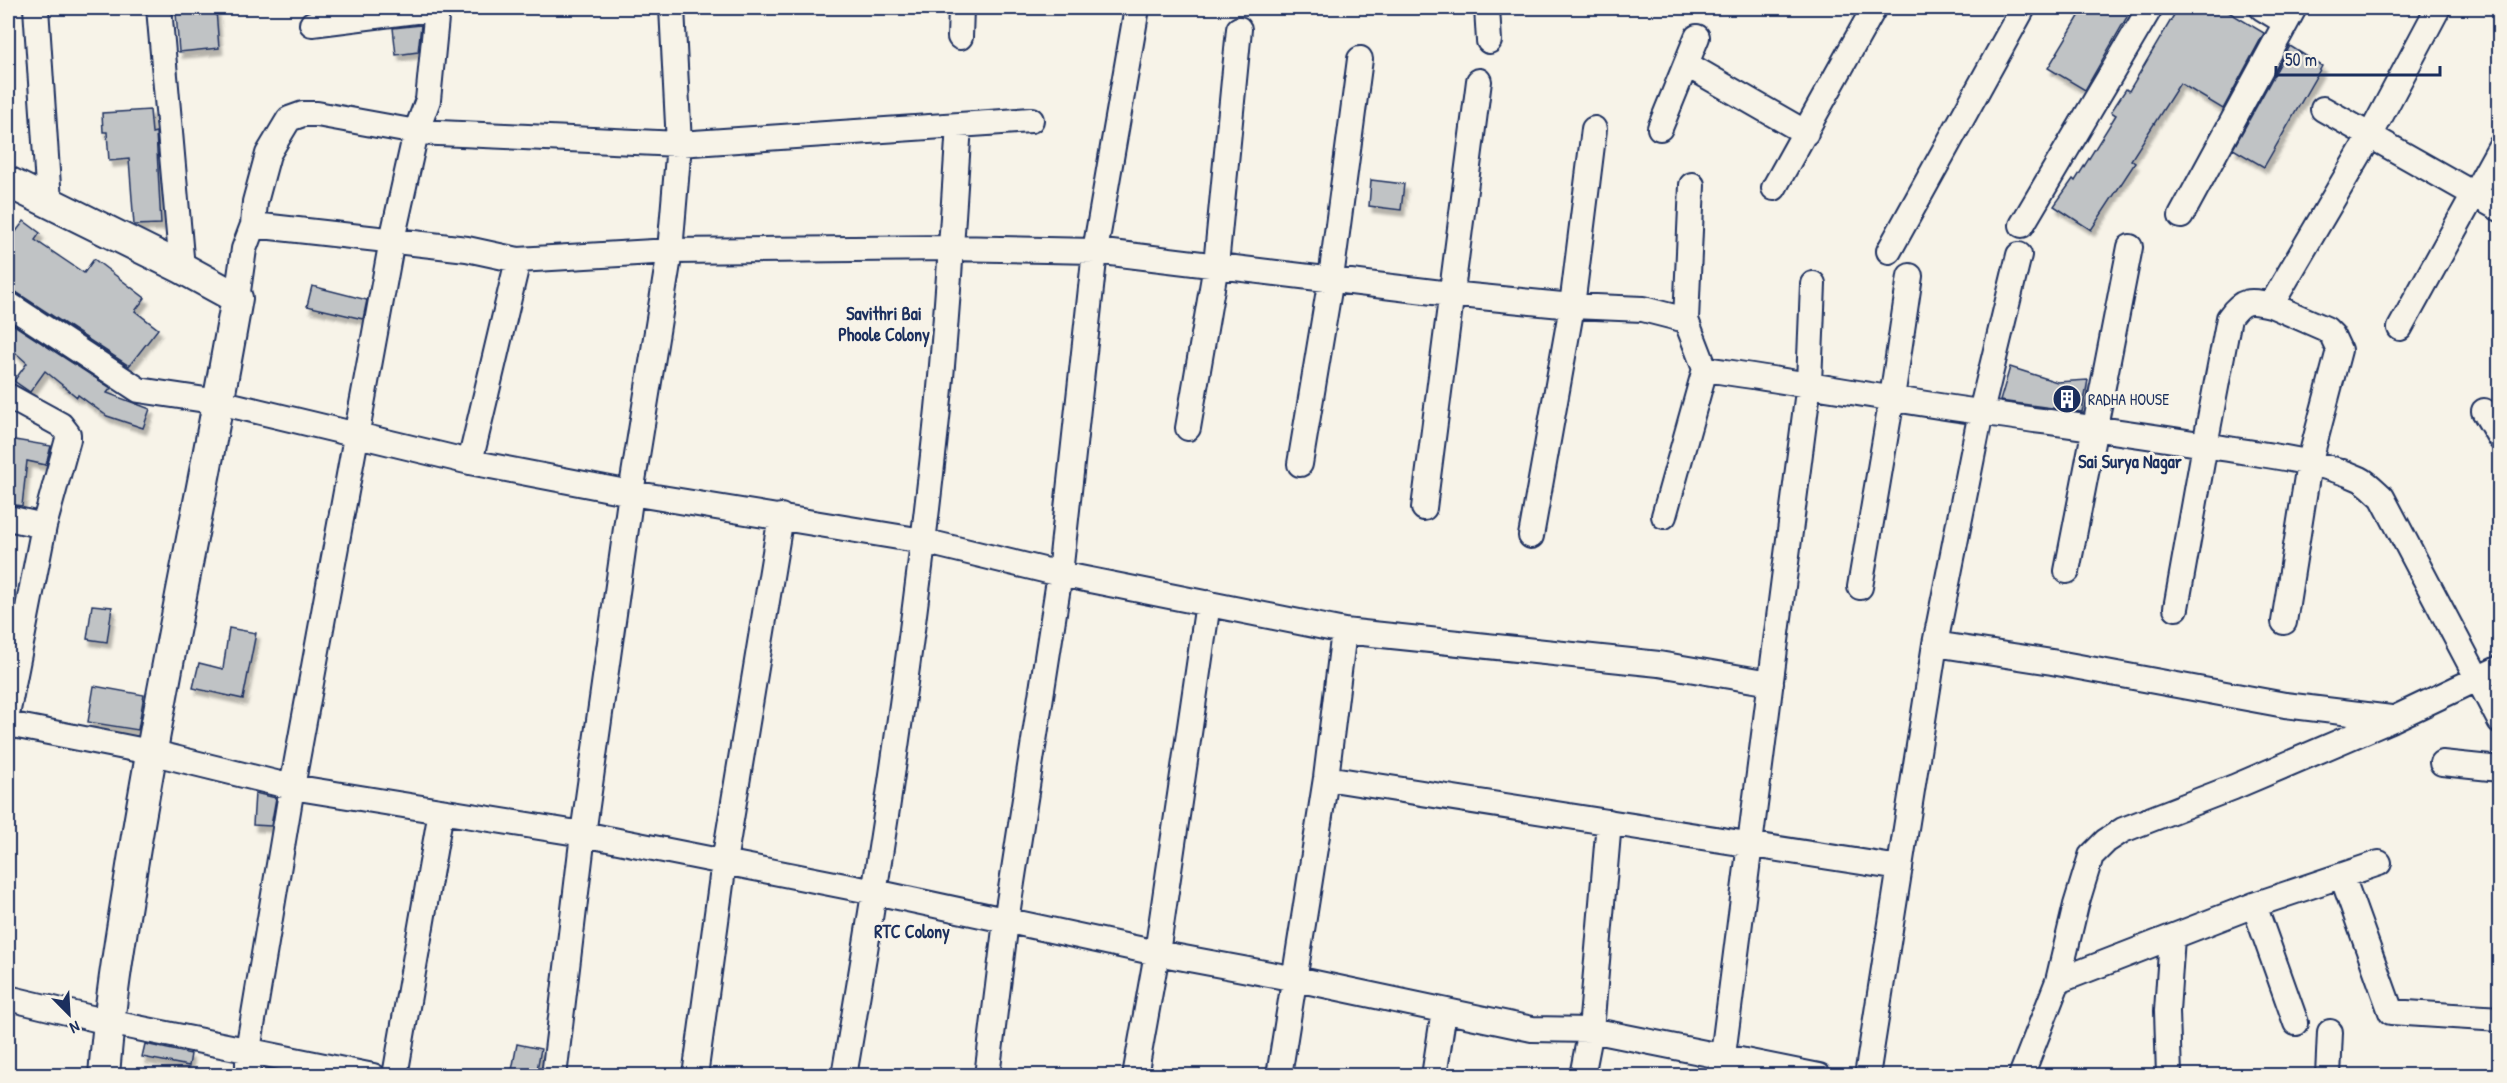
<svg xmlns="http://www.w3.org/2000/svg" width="2507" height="1083" viewBox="0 0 2507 1083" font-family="'Patrick Hand',sans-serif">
  <defs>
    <filter id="shadow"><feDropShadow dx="3.5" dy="6" stdDeviation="1.5" flood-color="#0004"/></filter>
  </defs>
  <rect width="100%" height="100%" fill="#f7f3e8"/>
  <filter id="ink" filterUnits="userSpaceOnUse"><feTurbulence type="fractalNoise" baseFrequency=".0167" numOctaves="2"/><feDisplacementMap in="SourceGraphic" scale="12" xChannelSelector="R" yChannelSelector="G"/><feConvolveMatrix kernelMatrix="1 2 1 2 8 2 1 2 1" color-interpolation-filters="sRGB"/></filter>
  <g filter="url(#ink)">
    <path fill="#c0c3c5" stroke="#1b2f5e" stroke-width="1.5" filter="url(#shadow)" d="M2084,8H2132L2085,90L2048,68Z
      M2178,8H2222L2264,33L2223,109L2180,83L2131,160L2135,163L2091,230L2054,206L2073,179L2075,181L2116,115L2111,112L2126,89L2129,91Z
      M216,10L219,48L179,52L176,13Z
      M421,25L418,52L396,55L393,28Z
      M2290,46L2322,66L2264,167L2233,149Z
      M150,110L152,133L156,132L161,224L134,225L129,159L109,161L107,132H103L102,113Z
      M1371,180L1404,184L1401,210L1369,206Z
      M24,221L40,233L35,240L84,273L94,259L145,298L135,311L158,329L129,366L16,292L8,290V242Z
      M312,286L367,300L363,319L307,306Z
      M8,321L111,388L107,393L150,409L143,428L107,416L78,395L77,397L45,371L30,392L14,381L27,363L8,346Z
      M2010,367L2057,382L2088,380L2082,412L2000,401Z
      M9,439L51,446L46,465L27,461L22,506L8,504Z
      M92,605L112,607L107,642L87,639Z
      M229,628L256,633L243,699L193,688L199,663L223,669Z
      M94,686L144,695L138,730L88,722Z
      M255,793L276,798L271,826L253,825Z
      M145,1044L191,1054L189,1066L142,1057Z
      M517,1044L541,1049L536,1075L512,1070Z"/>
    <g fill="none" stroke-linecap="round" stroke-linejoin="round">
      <g stroke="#1b2f5e" stroke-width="28">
        <path id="minor" d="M36,8L49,201
          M159,8L182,268
          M1487,8L1489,41
          M2262,8L2285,22
          M312,24L439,8
          M960,37L961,8
          M1686,64L1806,133
          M2323,109L2500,209
          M1660,128L1697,37
          M1774,188L1874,8
          M2181,216L2294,8
          M253,225L467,249L518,260L670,251L951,248L1095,251L1450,294L1572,306L1643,309L1686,320L1705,369L1664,516
          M2022,225L2150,8
          M1889,251L2023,8
          M237,298L244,249L253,225L255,202L268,154L289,119L303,114H317L416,132L679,144L672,8
          M8,304L139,390L219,402L470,462L631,493L923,541L1060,574L1344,631L1659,664L1771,683
          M2271,305L2326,329L2332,335L2339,350L2309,464L2284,622
          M1686,320L1692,185
          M2400,328L2500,147
          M1705,369C1797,382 1888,399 1979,412C2055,423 2130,433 2205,445L2229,318C2242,299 2249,300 2271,305L2370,136L2438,8
          M8,396L61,425L68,434V439L44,526
          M2484,411L2500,438
          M1188,428L1216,265L1239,29
          M470,462L518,260
          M1300,464L1331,278L1360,59
          M1424,508L1479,81
          M8,518L44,526L8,710
          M1531,536L1572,306L1594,129
          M2067,571L2130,247
          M1860,587L1892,398L1910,276
          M2176,608L2205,445C2252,454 2318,459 2360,479C2368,483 2375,491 2382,497L2500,721
          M1935,644L2052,662L2285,705L2391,718
          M8,724L150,752L292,787L583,834L724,862L875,892L1157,953L1296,979L1532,1029L1591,1030L1819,1076
          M2442,763L2500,769
          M1326,778L1900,868
          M2342,876L2391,1012L2500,1019
          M2254,905L2296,1023
          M2058,981L2254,905L2379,863
          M8,998L108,1022L373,1076
          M248,1076V1050L292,787L392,240L416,132L428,100L437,8
          M395,1076L441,811
          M554,1076L583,834L631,493L670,251L679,144L1031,120
          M695,1076L724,862L781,516
          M844,1076C881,861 913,645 936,428C947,328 952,227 959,126
          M987,1076L1006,921L1060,574L1095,251L1137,8
          M1135,1076L1157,953L1208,603
          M1279,1076L1326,778L1344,631
          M1434,1076L1444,1011
          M1582,1076L1591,1030L1609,822
          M1719,1076L1723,1055L1809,383L1813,284
          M1867,1076L1935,644L1981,412L2019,255
          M2021,1076L2058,981L2076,905L2091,856L2106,841L2123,830L2234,787L2393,719L2500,668
          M2169,1076L2167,1011L2172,937
          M2328,1076L2330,1032"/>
      </g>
      <g stroke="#1b2f5e" stroke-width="34">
        <path id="tertiary" d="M8,182L182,268L237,298C204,490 161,681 131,873C120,941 109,1007 104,1076"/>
      </g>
      <use href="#minor" stroke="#f7f3e8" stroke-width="24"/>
      <use href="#tertiary" stroke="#f7f3e8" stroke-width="30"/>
    </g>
  </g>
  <defs>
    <g id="building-disc" transform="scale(1.5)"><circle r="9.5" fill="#1b2f5e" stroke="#f7f3e8"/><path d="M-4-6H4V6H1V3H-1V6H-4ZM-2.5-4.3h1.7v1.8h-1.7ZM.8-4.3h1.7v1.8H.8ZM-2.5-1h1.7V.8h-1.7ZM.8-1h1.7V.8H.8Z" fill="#fff"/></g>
  </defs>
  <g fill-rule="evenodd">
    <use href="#building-disc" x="2067" y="399"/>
  </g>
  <g text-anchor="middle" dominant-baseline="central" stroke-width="6" stroke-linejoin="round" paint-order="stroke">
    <g font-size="16" fill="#1b2f5e" stroke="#f7f3e8" text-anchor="start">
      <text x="2088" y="399">RADHA HOUSE</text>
    </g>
    <g font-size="18" font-weight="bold" fill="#1b2f5e" stroke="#f7f3e8">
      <text x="884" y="313">Savithri Bai<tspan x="884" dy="21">Phoole Colony</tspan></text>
      <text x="2130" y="461">Sai Surya Nagar</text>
      <text x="912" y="931">RTC Colony</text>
    </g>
  </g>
  <rect width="2507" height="1083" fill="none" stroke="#f7f3e8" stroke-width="30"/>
  <rect x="15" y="15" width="2477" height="1053" fill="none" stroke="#1b2f5e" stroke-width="2" filter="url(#ink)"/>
  <g transform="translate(69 1014) rotate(156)" stroke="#f7f3e8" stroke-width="4.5" paint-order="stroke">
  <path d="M0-4.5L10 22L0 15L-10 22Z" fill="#1b2f5e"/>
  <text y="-9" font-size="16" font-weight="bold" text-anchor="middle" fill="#1b2f5e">N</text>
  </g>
  <path d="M2276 66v9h164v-9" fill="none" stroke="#1b2f5e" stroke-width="3"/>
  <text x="2285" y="66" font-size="18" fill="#1b2f5e" stroke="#f7f3e8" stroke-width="4.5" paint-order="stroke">50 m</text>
</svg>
